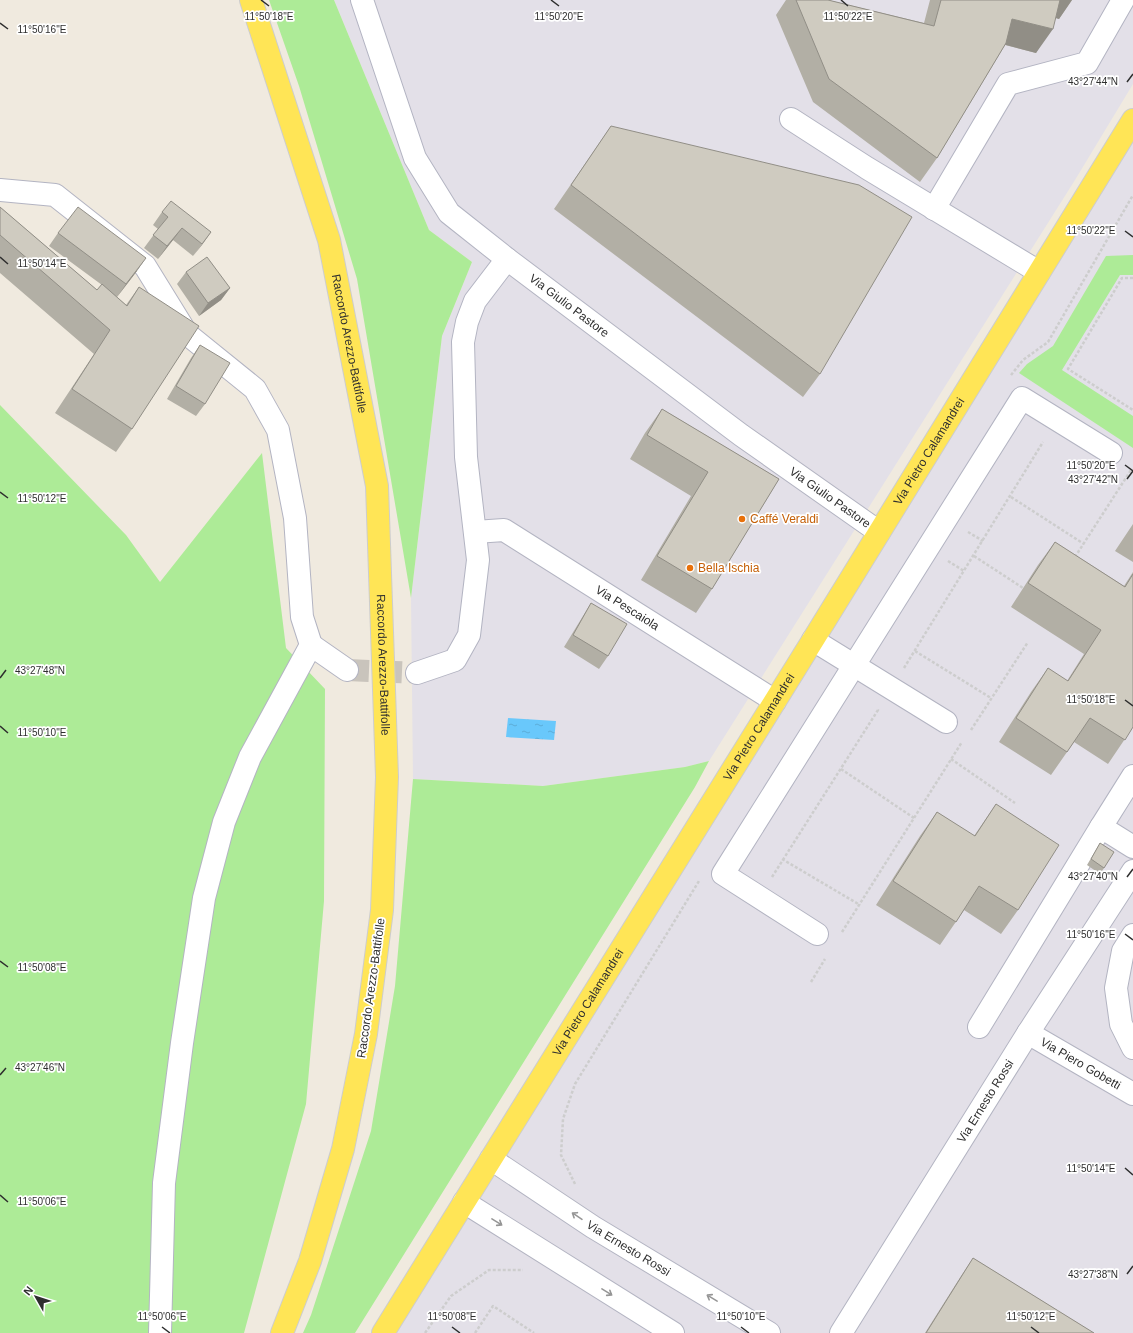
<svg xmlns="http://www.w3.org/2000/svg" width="1133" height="1333" viewBox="0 0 1133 1333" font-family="Arial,sans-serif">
  <defs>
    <pattern id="water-ripples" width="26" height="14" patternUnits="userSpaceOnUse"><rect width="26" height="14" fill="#69c8fb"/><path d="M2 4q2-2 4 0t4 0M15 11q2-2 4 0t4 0" fill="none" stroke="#5bacd7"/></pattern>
  </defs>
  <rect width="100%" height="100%" fill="#f0eadf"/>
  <path fill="#e3e0e8" d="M334,0H1133V84L1075,180L709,761L685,767L543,786L413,779L411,598L442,336L472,262L429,230Z
    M1133,120V1333H383Z"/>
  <path fill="#adeb97" d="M269,0H334L429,230L472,262L442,336L411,598L357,279L299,86Z
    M1133,255V275H1120L1062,370L1133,416V448L1019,373L1027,364L1053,346L1106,256Z
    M0,405L126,535L160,582L262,453L286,648L325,689L324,901L306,1104L244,1333H0Z
    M709,761L695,787L355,1333H303L311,1315L371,1131L395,986L413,779L543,786L685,767Z"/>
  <path fill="url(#water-ripples)" d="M508,718L556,721L554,740L506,737Z"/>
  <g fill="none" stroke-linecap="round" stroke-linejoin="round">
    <path stroke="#c9c4bc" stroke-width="22" stroke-dasharray="22 11" stroke-linecap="butt" d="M347,670L417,673"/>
    <g stroke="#b3b4c2" stroke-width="24">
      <g id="minor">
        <path id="s1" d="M362,0L415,158L449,213L507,259L741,435L879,532"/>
        <path d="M791,119L867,168L1039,272"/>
        <path d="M0,190L55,195L145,266L187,334L255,389L278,430L295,518L302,617L311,645"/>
        <path d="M934,209L1008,84L1087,63L1123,0"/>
        <path id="s2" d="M475,532L504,530L775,701"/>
        <path d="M813,640L946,722"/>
        <path d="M417,673L455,660L469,635L478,560L466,457L463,342L467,322L475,301L507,259"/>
        <path d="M1133,776L1101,827L1133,847"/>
        <path d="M817,934L723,874L1022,398L1111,453"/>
        <path d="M1133,935L1123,951L1116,988L1121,1024L1133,1048"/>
        <path d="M979,1027L1101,827"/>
        <path id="s3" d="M1028,1033L1133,1094"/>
        <path id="s4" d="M491,1159L593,1227L769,1333"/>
        <path d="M464,1202L673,1333"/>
        <path d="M160,1333L164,1183L182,1043L204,898L224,822L250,757L311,645L347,670"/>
        <path id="s5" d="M841,1333L1028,1033L1133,871"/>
      </g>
    </g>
    <g stroke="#cdcdcd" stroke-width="24">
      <g id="major">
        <path id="s6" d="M251,0L329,240L377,486L387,777L382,910L366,1034L343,1149L310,1261L282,1333"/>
        <path id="s7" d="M383,1333L813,640L1133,120"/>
      </g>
    </g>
    <path stroke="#cdcdcd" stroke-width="2.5" stroke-dasharray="3 2" stroke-linecap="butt" d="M1133,278H1122L1068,369L1133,410
      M1011,375L1023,360L1048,342L1133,195
      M1011,497L1084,544
      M968,532L983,541
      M974,556L1023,588
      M1075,557L1131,470
      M948,561L964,571
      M915,651L991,698
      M904,668L1043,442
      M971,730L1028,642
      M951,759L1015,803
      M841,769L914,818
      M782,859L860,905
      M772,877L878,710L877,709
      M842,932L962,742
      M811,982L825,959
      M575,1184L561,1155L563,1119L575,1084L699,881
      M425,1333L451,1296L489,1270H523
      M475,1333L493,1306L534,1333"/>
    <use href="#minor" stroke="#fff" stroke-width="22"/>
    <use href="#major" stroke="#ffe556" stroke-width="22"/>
  </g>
  <path fill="#b2afa5" d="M786,0H828L924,23L930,0H1072L1059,19L1056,18L1036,53L1005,45L937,158L920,182L813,102L776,15Z
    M611,126L820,374L803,397L554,209Z
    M0,207L97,290L102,285L49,246L58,233L137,271L117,297L126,305L139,287L132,429L116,452L55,413L94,354L0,273Z
    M162,212L211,232L193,256L173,240L158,259L144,248L158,229L153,225Z
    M186,272L230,288L221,300L199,316L177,284Z
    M200,345L205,404L196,416L167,399L191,358Z
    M662,409L779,479L712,589L696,613L641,580L691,496L630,459L645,433Z
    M1133,524V562L1115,551Z
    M1055,542L1124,586L1133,572V727L1108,764L1074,742L1051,775L999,742L1031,692L1048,668L1067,681L1084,654L1011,607L1038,565Z
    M591,603L608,656L599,669L564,647L583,616Z
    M996,804L1018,910L1001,934L964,910L940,945L876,905L920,836L937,812L974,836Z
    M1100,843L1104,868L1100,874L1087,865Z
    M973,1258L1094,1333H925L961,1276Z"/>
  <path fill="#918e86" d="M1056,0H1072L1059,19L1046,15Z
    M1012,19L1053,29L1036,53L995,42Z
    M182,228L173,240L158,259L167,246Z
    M211,232L202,245L193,256Z
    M146,258L137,271L117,297L126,284Z
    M230,288L221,300L199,316L208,303Z"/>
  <path fill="#cfcbc0" stroke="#918e86" d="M796,0H828L934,26L941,0H1060L1053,29L1012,19L1006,43L937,158L829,79Z
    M611,126L859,185L912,217L820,374L571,185Z
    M171,201L211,232L202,244L182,228L167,246L153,235L168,217L162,212Z
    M0,207L97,290L102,284L127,306L139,287L199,326L132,429L72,389L110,330L0,235Z
    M78,207L146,258L126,284L58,233Z
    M207,257L230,288L208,303L186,272Z
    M200,345L230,363L205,404L176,386Z
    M662,409L779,479L712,589L657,556L708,472L647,435Z
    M1055,542L1125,587L1133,574V727L1125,740L1090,718L1067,752L1016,718L1048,668L1068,681L1101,630L1028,583Z
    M591,603L627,624L608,656L573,635Z
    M996,804L1059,845L1018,910L979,886L956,922L893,881L937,812L975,836Z
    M1100,843L1114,852L1104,868L1091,859Z
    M973,1258L1094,1333H926Z"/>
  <defs><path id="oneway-shaft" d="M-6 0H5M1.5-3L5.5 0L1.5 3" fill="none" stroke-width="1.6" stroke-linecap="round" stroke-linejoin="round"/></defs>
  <g stroke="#969696">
    <use href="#oneway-shaft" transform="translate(577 1216) rotate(-146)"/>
    <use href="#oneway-shaft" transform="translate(497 1222) rotate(32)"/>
    <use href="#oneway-shaft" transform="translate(607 1292) rotate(32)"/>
    <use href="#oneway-shaft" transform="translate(712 1298) rotate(-149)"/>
  </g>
  <path fill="none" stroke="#2e2e2e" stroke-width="1.5" d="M261,0L269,6M551,0L559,6M841,0L848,6M0,23L8,29M1127,82L1133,74M1125,231L1133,237M0,257L8,264M1125,465L1133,471M1127,479L1133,471M0,492L8,498M0,678L6,670M1125,700L1133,706M0,726L8,733M1127,877L1133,869M1125,934L1133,940M0,961L8,967M0,1075L6,1068M1125,1168L1133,1175M0,1195L8,1202M1127,1274L1133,1266M162,1327L170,1333M452,1327L460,1333M741,1327L749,1333M1031,1327L1039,1333"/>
  <g fill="#e8710a" stroke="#fff" stroke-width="1.5">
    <circle cx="742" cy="519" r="4"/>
    <circle cx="690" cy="568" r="4"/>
  </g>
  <g text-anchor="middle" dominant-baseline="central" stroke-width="3.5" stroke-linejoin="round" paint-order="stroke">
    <g font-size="12" fill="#2e2e2e" stroke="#fff">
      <text stroke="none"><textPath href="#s1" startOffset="383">Via Giulio Pastore</textPath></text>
      <text stroke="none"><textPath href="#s6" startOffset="358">Raccordo Arezzo-Battifolle</textPath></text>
      <text stroke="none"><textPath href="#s7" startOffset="1037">Via Pietro Calamandrei</textPath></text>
      <text stroke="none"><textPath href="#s1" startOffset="707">Via Giulio Pastore</textPath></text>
      <text stroke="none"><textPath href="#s2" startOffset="175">Via Pescaiola</textPath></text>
      <text stroke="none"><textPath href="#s6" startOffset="682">Raccordo Arezzo-Battifolle</textPath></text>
      <text stroke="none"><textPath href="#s7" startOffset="713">Via Pietro Calamandrei</textPath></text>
      <text transform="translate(371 988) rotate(-82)">Raccordo Arezzo-Battifolle</text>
      <text stroke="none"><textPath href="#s7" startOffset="389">Via Pietro Calamandrei</textPath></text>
      <text stroke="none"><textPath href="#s3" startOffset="61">Via Piero Gobetti</textPath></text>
      <text stroke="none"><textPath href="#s5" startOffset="273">Via Ernesto Rossi</textPath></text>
      <text stroke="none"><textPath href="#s4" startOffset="164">Via Ernesto Rossi</textPath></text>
    </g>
    <g font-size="12" fill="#c56008" stroke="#fff" text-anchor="start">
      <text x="750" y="519">Caffé Veraldi</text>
      <text x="698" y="568">Bella Ischia</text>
    </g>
  </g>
  <g font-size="10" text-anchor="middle" fill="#2e2e2e" stroke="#fff" stroke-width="3.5" stroke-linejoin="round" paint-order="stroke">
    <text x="269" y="20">11°50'18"E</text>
    <text x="559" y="20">11°50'20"E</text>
    <text x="848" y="20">11°50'22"E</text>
    <text x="42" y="33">11°50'16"E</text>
    <text x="1093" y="85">43°27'44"N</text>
    <text x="1091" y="234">11°50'22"E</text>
    <text x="42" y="267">11°50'14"E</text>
    <text x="1091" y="469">11°50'20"E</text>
    <text x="1093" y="483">43°27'42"N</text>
    <text x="42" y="502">11°50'12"E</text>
    <text x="40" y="674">43°27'48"N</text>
    <text x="1091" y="703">11°50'18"E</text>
    <text x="42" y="736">11°50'10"E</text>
    <text x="1093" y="880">43°27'40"N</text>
    <text x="1091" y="938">11°50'16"E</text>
    <text x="42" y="971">11°50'08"E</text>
    <text x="40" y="1071">43°27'46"N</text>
    <text x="1091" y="1172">11°50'14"E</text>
    <text x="42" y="1205">11°50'06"E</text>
    <text x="1093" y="1278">43°27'38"N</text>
    <text x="162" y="1320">11°50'06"E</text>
    <text x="452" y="1320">11°50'08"E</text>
    <text x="741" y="1320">11°50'10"E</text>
    <text x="1031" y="1320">11°50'12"E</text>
  </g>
  <g transform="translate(36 1297) rotate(309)" stroke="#ffffff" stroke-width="3" paint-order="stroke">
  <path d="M0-3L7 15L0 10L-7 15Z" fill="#2e2e2e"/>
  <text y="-6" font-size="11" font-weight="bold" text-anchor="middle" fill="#2e2e2e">N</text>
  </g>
</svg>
